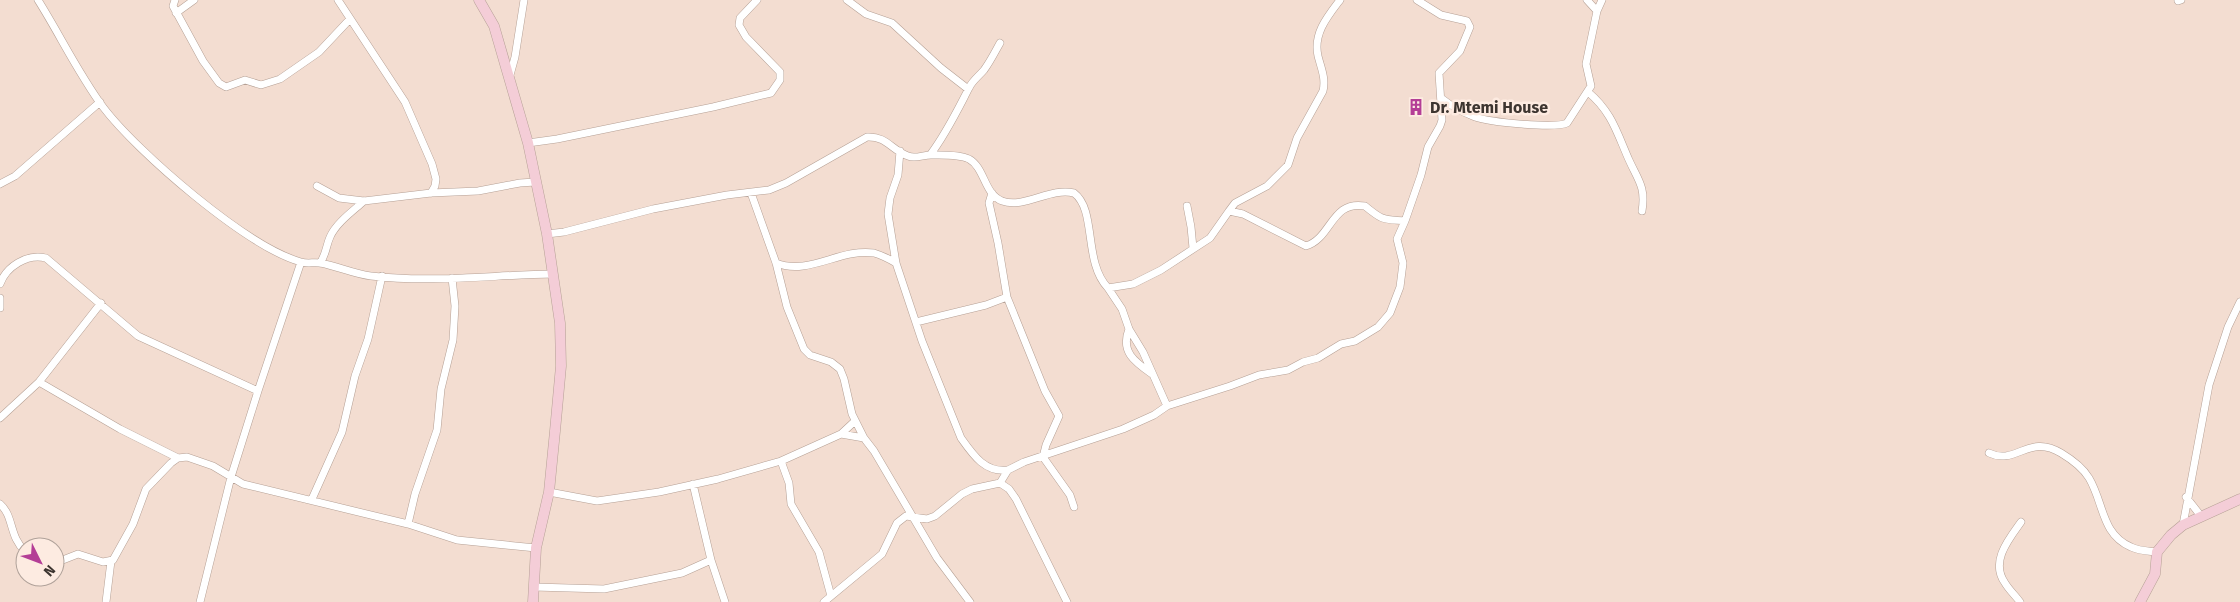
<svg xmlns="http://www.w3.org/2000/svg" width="2240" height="602" viewBox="0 0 2240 602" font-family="'Fira Sans',sans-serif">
  <rect width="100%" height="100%" fill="#f3ddd1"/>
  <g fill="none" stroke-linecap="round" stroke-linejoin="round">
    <g stroke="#b5a095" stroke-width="8">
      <path id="minor" d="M38,0C60,35 78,73 103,107C137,152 247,247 301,262C307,264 314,262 320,263C337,266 354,274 371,276C432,283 492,275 553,274
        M175,0L173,6L203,61L219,83L226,87L245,80L261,85L280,79L319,52L350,19
        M338,0L405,102L432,164L436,179L435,186L431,193
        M847,0L866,14L892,23L941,68L968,89
        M2178,1L2181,0
        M1597,11L1602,0
        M176,13L194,0
        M510,75L515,57L524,0
        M1588,92C1612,112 1617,133 1629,160C1638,180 1646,187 1642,211
        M1441,98C1451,106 1462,112 1475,117C1489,122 1555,129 1567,123L1591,86L1586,64L1597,11L1587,0
        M528,143L557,139L713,107L771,93L780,80V72L746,37L739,25L740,18L757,0
        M900,151L898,175L890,198L888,214L896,263L922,341L961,438C973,455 985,473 1008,470
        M930,155C946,134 957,111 969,88C972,81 979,76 984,70C990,62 995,52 1000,43
        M0,184L15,176L100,102
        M317,186L339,198L364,201L431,193L478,191L520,183L535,182
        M751,193L776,263L787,307L804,349L810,355L831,362L840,369L844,379L852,414L864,438
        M992,193L989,203L998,243L1007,297L1045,391L1059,416L1046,445L1043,457L1070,495L1074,507
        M1187,206L1191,227L1193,248
        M1229,211L1235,203L1267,186L1288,165L1297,138L1323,91C1326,78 1321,68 1318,56C1313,34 1327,17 1340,0
        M547,234L564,232L653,209L727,195L769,190L786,183L867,137C887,136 891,150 908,156C915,159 923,155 931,155C941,155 959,154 969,159C985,168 984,194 1002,201C1025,209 1050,187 1074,193C1097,210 1083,262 1108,288L1133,284L1161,270L1210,238L1229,211L1243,214L1306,246C1332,238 1331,200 1365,206C1383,221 1383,219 1405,221
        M320,263C326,255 326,246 330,237C336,223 353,211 364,201
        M776,263C809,276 840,248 874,253C881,255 889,259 896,263
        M0,284C6,267 27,253 46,258L138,336L258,391
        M1108,288L1122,309L1129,329L1143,352L1167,406
        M0,298V308
        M916,322L986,305L1007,297
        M1129,329C1120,352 1135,362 1152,374
        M39,382L120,429L178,458
        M0,418L39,382L101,303
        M841,434L855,421
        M1989,453C2016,466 2029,433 2061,453C2071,459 2083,468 2089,478C2104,503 2101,534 2131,547C2139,551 2149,551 2157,552
        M781,461L789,483L791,504L819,552L831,596
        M1000,483L1009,489L1016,499L1067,602
        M693,484L711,560L725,602
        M549,492L597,501L659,492L718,479L781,461L841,434L864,438L874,451L937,558L970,602
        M2186,497L2201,516
        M312,499L342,432L355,376L368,339L382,276
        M0,504C14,516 9,537 25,551
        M408,524L415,494L437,430L441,389L453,340L455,306L452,278
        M2183,525L2209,385L2228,327L2240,302
        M55,563L78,554L103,562L113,560L133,524L146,489L171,463L178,458L187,457L213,466L243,484L408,524L457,540L536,548
        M534,587L604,589L682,573L711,560
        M106,602L111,561
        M200,602L231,477L258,391L301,262
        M824,602L882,554L897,523L906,516L927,519L935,516L962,494L972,489L1000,483L1008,470L1024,462L1123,429L1154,415L1167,406L1230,386L1259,375L1288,370L1303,362L1318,358L1341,344L1355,341L1378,327L1390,313L1400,287L1403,263L1397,239L1405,221L1421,175L1428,147L1440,126L1442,120L1439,73L1460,51L1470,27L1467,21L1441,15L1417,0
        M2020,602C2016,596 2009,590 2005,583C1990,562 2008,540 2021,522"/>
    </g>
    <g stroke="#b5a095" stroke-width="11">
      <path id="secondary" d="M479,0L494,26L528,143L547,234L560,323L561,366L555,431L549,492L536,548L533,602
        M2140,602L2155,574L2157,552L2171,535L2183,525L2240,499"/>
    </g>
    <use href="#minor" stroke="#fff" stroke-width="7"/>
    <use href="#secondary" stroke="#f4cdd7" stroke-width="10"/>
  </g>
  <defs>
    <g id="building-bare" transform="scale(1.35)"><path d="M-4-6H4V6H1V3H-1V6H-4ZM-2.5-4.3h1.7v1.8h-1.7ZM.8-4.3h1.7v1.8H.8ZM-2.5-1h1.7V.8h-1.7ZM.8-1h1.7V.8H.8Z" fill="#b43e96" stroke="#fdebe1" stroke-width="2.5" paint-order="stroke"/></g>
  </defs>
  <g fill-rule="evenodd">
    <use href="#building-bare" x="1416" y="107"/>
  </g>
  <g text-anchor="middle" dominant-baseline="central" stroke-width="5" stroke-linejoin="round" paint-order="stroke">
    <g font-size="16" font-weight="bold" fill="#3d3530" stroke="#fdebe1" text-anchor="start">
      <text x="1430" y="107">Dr. Mtemi House</text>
    </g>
  </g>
  <g transform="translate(40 562) rotate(132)"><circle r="24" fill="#fdebe1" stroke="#b0a29a"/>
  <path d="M0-4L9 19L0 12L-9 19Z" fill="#b43e96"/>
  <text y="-8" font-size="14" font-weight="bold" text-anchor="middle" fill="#3d3530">N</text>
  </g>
</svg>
